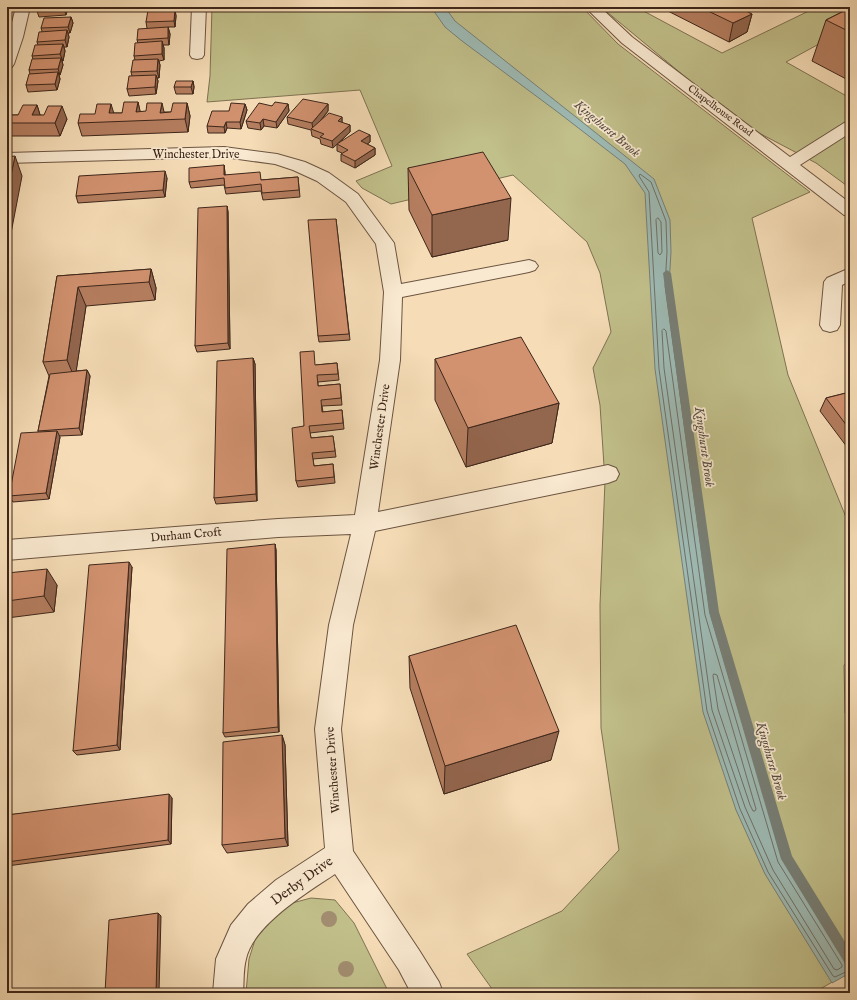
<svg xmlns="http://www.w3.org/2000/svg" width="857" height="1000" viewBox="0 0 857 1000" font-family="'IM FELL English',serif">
  <rect width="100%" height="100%" fill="#f6ddb7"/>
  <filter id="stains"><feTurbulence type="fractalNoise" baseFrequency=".005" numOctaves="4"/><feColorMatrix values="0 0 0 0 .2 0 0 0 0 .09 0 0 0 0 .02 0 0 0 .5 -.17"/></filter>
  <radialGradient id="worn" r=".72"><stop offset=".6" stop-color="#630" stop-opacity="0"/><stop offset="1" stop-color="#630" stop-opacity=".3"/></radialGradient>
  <path fill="#c1bf8a" stroke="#7f7252" d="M212,7H582L618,44L810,192L752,218L788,375L850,527V662L844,665L845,713L850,719V972L813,993H495L467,954L562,911L619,850L601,728L600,605L605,481L600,405L593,368L611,332L600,273L587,242L513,175L391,204L362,188L356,181L392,166L360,90L207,102L210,76Z
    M601,7H636L722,53L817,7H850V27L786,62L850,98V188L816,163L759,133L689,80Z
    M311,898L335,900L354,923L389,993H246L249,959L259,927L281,906Z"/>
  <path fill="#9ebbb5" stroke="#777f77" d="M431,7H445L455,21L654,179L670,220L671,252L669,285L714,612L787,859L850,961V973L832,983L765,874L736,810L703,712L655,369L645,193L625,164L559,113L462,41L445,27Z"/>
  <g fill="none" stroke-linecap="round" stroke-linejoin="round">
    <path stroke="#6e7068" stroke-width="1" d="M658,218L661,222L662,252L660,255L658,253L656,220Z
      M664,329L666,331L705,615L778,862L842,965V967L837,970L834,969L773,870L745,807L712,710L664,368L662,331Z
      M714,674L717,675L756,809L755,811H753L750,805L718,709L713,676Z
      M850,962L845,960L783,860L710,613L665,286L667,252L666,221L651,182L640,174L639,176L649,192L659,369L707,711L740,809L768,872L833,976L835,977L850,970"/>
    <path fill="#777f77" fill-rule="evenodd" d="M667,270L671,273L719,612L792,856L850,950V967L846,965L781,859L709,612L663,273Z"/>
    <g stroke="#6b5441" stroke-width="2">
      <path id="minor" d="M16,7H30L23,37L14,64L12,67L7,68V42Z
        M192,7H206L204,55L202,58L197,59L192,58L190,55Z
        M585,7H600L632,37L790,157L844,123L850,121V133L800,165L850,203V216L844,215L622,43Z
        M224,147L277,154L305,162L329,173L358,194L394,243L401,284L529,260L535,262L538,266L535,270L529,272L402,297L400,360L378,512L608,465L616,468L619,474L616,480L608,483L375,531L353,625L341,729L353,851L419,950L439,982L443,993H411L399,970L335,874C308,892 253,925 246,959C243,970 244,982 243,993H213L216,959L231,925L248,904L276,880L325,848L315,729L329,625L351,534L278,537L7,560V540L278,519L355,515L380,360L384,292L376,244L346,202L317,181L293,170L275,164L224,157L7,163V153Z
        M850,268V281L842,285L840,325L837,330L830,332L823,330L820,325L824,282L827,278Z"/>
    </g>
    <use href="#minor" fill="#f9e9d0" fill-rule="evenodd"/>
  </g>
  <g fill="#a28d70">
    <circle cx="329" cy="919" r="8"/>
    <circle cx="346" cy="969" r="8"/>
  </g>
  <path fill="#b57e60" stroke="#3d261a" d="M68,7L66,15L39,17L37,11Z
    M98,7H124V8L99,10Z
    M150,7H184V10L175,11L176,16L175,27H168L170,34L169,45H163L164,48V60L159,61L160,65L159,78H157L158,81L156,94L129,96L127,89L132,76L131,72L135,60L134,56L138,43L137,40L147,28L146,22L150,10Z
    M660,7H738L752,14L747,32L729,42Z
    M769,7H781L775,10Z
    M850,8V81L812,61L826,20Z
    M71,17L73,23L70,33H68L69,37L67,47H64L65,51L63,61H62L63,65L60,75H59L60,79L57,90L28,92L26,85L30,74L29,70L33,59L32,56L38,45L37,42L42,31L41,28Z
    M193,81L194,87L193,94H176L174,87Z
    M138,102L140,112H171L187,103L190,116L188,132L82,136L78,123L114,113H122Z
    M245,104L247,110L241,129L227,128L225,133H208L207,126L229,111Z
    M288,104L289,111L277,128L264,126L261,130L248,128L246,121L272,106Z
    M328,104V111L320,122L342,117V123L350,125V132L339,143L370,135V142L367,144L375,148V155L355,168L341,161V154L342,153L337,151V144L333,148L321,144L320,139L312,136L311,130L288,124L287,117Z
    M37,105L40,115L67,119L60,136H7V115H18Z
    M224,165L225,175L261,180L298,177L300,197L263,200L261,191L226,194L224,185L191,188L189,182Z
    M408,168L508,240L432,257L409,210Z
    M167,178L165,197L78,203L76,196Z
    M227,206L228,212L230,349L197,352L195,346Z
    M336,219L350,340L319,342L318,336Z
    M151,269L156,288L155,300L86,306L76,371L87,370L90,376L82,435L59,436L60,437L49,499L13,502L9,496L38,432V431L49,376L43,362L57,276Z
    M253,358L255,364L257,501L216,504L214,498Z
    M435,359L559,403L552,443L466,467L435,400Z
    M337,363L339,380L318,382V386L340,384L342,405L322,406L323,412L342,410L344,429L310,433L311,438L333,436L336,457L313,459L314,466L333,464L335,483L298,487L296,481L304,426L316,365Z
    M850,392V451L820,411L826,398Z
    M275,544L276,550L279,732L225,737L223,733Z
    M132,567L120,750L77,755L73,751Z
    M7,573L57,585L54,612L7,618Z
    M409,656L551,760L444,794L410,688Z
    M282,735L285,745L288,846L227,853L222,845Z
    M172,798L171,844L7,866V815Z"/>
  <path fill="#93664e" stroke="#3d261a" d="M65,7H68L66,15L64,9Z
    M776,7H781L775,10Z
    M175,9L176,16L175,27L174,21Z
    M752,14L747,32L729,42L733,23Z
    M71,17L73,23L70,33L68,27Z
    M168,27L170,34L169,45L168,38Z
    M67,30L69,37L67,47L65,40Z
    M162,41L164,48V60L162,54Z
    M63,44L65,51L63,61L60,54Z
    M61,58L63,65L60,75L58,69Z
    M158,59L160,65L159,78L157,71Z
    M58,72L60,79L57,90L55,84Z
    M156,75L158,81L156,94L155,87Z
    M193,81L194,87L193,94L191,87Z
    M138,102L141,115L136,112Z
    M162,103L165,116L160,113Z
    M187,103L190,116L188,132L185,119Z
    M111,104L115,117L109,113Z
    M245,104L247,110L241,129L240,122Z
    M288,104L289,111L277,128L276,122Z
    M328,104V111L313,130L312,123Z
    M37,105L41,118L32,115Z
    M62,106L67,119L60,136L55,123Z
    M342,117V124L338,121Z
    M263,119L264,126L261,130L260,123Z
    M226,122L227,128L225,133L224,127Z
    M350,125V132L333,148L332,141Z
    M370,135V142L362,148L361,141Z
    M375,148V155L355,168V161Z
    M15,156L22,176L7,254V194Z
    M224,165L225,172V182L224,175Z
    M165,171L167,178L165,197L163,190Z
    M511,198L508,240L432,257V215Z
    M227,206L228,212L230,349L228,343Z
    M151,269L156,288L155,300L149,282Z
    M78,287L86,306L75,379L67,360Z
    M253,358L255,364L257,501L256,494Z
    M87,370L90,376L82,435L79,428Z
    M559,403L552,443L466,467L468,428Z
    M57,431L60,437L49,499L46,493Z
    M275,544L276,550L279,732L278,727Z
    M129,562L132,567L120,750L117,745Z
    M47,569L57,585L54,612L44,596Z
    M559,731L551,760L444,794L445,766Z
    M282,735L285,745L288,846L285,838Z
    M169,794L172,798L171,844L168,840Z
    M158,913L161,916L159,993H156Z"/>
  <path fill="#d29270" stroke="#3d261a" d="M38,7H65L64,9L37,11Z
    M700,7H738L752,14L733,23Z
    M850,8V32L826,20Z
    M175,9L174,21L146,22L148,10Z
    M71,17L68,27L41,28L44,18Z
    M168,27V38L137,40L138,29Z
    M67,30L65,40L37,42L39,32Z
    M162,41V54L134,56L135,43Z
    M63,44L60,54L32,56L35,45Z
    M61,58L58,69L29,70L32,59Z
    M158,59L157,71L131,72L133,60Z
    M58,72L55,84L26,85L29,74Z
    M156,75L155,87L127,89L129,76Z
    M176,81H193L191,87H174Z
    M303,99L328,104L312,123L287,117Z
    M124,102H138L136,112L146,111L147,103H162L160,113L171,112L173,103H187L185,119L78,123L80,114H95L97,104H111L109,113H122Z
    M275,102L288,104L276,122L263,119L260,123L246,121L259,103L272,106Z
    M231,103L245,104L240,122H226L224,127L207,126L212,111H229Z
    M23,105H37L32,115H44L48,106H62L55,123H7V115H18Z
    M329,113L342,117L338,121L350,125L332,141L320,137L324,134L311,129Z
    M359,130L370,135L361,141L375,148L355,161L341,154L348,150L337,144Z
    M483,152L511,198L432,215L408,168Z
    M15,156L7,194V157Z
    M224,165V175L260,172L261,180L298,177L299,190L262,193L261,184L225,188L224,178L189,182V168Z
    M165,171L163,190L76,196L79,176Z
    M227,206L228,343L195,346L198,208Z
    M336,219L349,334L318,336L308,220Z
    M151,269L149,282L78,287L67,360L43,362L57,276Z
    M521,337L559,403L468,428L435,359Z
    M314,351L315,365L337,363L338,374L317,375L318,386L340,384L341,398L321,400L322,412L342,410L343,423L309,426L311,438L333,436L335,451L312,453L314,466L333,464L334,477L296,481L292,428L304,426L300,352Z
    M253,358L256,494L214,498L217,361Z
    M87,370L79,428L38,431L50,374Z
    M850,392V430L826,398Z
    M57,431L46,493L9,496L21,433Z
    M275,544L278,727L223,733L227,549Z
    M129,562L117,745L73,751L89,565Z
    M47,569L44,596L7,601V573Z
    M516,625L559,731L445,766L409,656Z
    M282,735L285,838L222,845L223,742Z
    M169,794L168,840L7,862V815Z
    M158,913L156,993H105L109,920Z"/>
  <g text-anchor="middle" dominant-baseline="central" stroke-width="3.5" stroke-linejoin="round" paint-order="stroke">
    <g font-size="10" fill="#3d261a" stroke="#f9e9d0">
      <text transform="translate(720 111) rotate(37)">Chapelhouse Road</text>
    </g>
    <g font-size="12" fill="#3d261a" stroke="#f9e9d0">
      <text x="196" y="154">Winchester Drive</text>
      <text transform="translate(380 427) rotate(-82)">Winchester Drive</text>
      <text transform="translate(186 535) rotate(-5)">Durham Croft</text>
      <text transform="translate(333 770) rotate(-94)">Winchester Drive</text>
    </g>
    <g font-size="13" font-style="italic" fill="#554b41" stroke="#f9e9d0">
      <text transform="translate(607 129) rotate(40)">Kingshurst Brook</text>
      <text transform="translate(704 447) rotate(82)">Kingshurst Brook</text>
      <text transform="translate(771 761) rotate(74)">Kingshurst Brook</text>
    </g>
    <g font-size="14" fill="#3d261a" stroke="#f9e9d0">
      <text transform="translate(302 881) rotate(-36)">Derby Drive</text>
    </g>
  </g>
  <rect width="857" height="1000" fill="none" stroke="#f6ddb7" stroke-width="24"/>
  <rect x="8" y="8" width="841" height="984" fill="none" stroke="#3d261a" stroke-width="2"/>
  <rect x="12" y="12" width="833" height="976" fill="none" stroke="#3d261a"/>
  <rect width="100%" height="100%" filter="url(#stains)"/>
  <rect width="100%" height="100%" fill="url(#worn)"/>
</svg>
